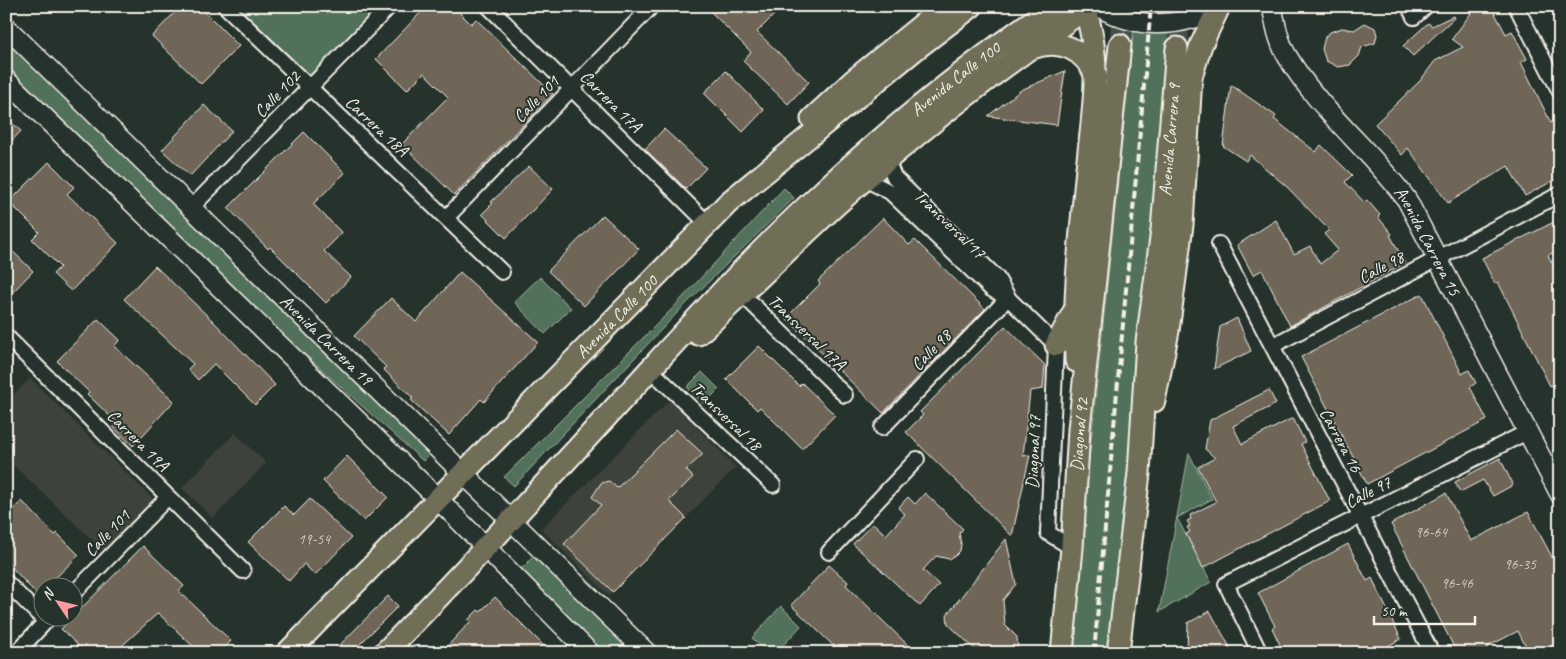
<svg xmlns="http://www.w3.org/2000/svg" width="1566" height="659" viewBox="0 0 1566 659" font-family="Caveat,sans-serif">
  <rect width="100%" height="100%" fill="#26332d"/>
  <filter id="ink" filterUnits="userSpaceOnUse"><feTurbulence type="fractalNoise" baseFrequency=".02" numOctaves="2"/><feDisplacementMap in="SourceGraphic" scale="10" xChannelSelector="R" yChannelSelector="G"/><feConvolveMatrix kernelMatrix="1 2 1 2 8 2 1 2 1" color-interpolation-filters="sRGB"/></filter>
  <g filter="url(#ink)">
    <path fill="#3c423a" d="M30,378L155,501L106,553L6,458V403Z
      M670,400L736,467L609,596L541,529Z
      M235,433L266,463L213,518L182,488Z"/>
    <path fill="#51715a" stroke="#a2b1a1" d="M235,6H380L310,79Z
      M1136,6H1172L1110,653H1069Z
      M6,37L430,454L423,461L239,295L6,66Z
      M784,188L794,198L678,312L514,486L504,477L673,308Z
      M540,277L571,308L545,334L514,302Z
      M702,372L719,389L704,404L687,387Z
      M1189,453L1212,499L1177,518L1211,582L1159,612Z
      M537,553L636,653H604L519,571Z
      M781,606L801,626L776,653H768L752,638Z"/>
    <path fill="#6f6658" stroke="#f4f1e8" d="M181,6H199L239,46L201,84L152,36Z
      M427,6H453L471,24L476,19L553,94L454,195L402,144L448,97L424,73L407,90L376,59Z
      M705,6H783L757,32L809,82L788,104L743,61L751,52Z
      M1463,6H1491L1506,34L1512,31L1527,59L1521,62L1551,123L1554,121L1560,132V177L1525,196L1508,166L1448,203L1408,148L1402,155L1375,124L1420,81L1435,61L1463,47L1452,39L1471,13Z
      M1453,16L1454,18L1413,56L1403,46L1428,23L1432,26Z
      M1365,23L1375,28L1377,35L1375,43L1362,47L1359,56L1350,65L1338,67L1326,61L1322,49L1325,37L1330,32L1342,28L1354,30Z
      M726,71L764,110L743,132L704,93Z
      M1065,71L1057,125L988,116L1021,90Z
      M1231,85L1276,116L1274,119L1316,152L1321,145L1352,175L1345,182L1364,202L1367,200L1380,215L1378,217L1392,234L1390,235L1405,263L1290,326L1262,270L1253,275L1237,245L1276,220L1294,254L1310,246L1320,264L1338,250L1324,234L1329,230L1287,187L1250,155L1246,161L1223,146Z
      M204,105L232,131L190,176L162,150Z
      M6,117L21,131L6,147Z
      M664,129L706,168L686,189L645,149Z
      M304,132L345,173L313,204L342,233L324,251L351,277L326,303L270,247L268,249L228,208Z
      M49,162L74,187L67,194L118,243L71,291L53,274L60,267L32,239L39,232L9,202Z
      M529,166L553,189L506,238L482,214L493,203L491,202Z
      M603,215L639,249L584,306L548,271Z
      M883,218L909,245L915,240L985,309L883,413L786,318L820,284L818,281Z
      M1560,219V250L1548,255L1560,279V400L1552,385L1550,386L1498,282L1495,284L1482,258Z
      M6,245L33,271L6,299Z
      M155,266L213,321L275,385L255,405L214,364L198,380L188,369L193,364L124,299Z
      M460,272L538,342L484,402L481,399L449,435L411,400L413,398L383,369L386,367L354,336L391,298L416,322Z
      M1422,294L1462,374L1469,370L1476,383L1470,387L1487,420L1367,484L1301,357Z
      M1237,318L1251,351L1214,369L1220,327Z
      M98,319L120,340L114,346L174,401L133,446L113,427L117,423L87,394L89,392L57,361Z
      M1005,326L1045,365L1043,389L1030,391L1023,456L1030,455L1012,536L906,432L923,415L920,412Z
      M759,346L799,386L802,383L835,415L802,449L760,407L757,410L726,379Z
      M1269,390L1276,404L1233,426L1242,444L1293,418L1305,442L1301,444L1330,501L1203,568L1186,534L1190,532L1187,527L1190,526L1187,521L1191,519L1190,515L1216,502L1198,467L1215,458L1205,449L1210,420Z
      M676,429L703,454L686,470L693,477L669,501L686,518L613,592L564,544L601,505L592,497L601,483L609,481L617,488Z
      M347,456L388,497L364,521L323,481Z
      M1500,458L1513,485L1493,496L1483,480L1460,492L1455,482Z
      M925,493L963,529L959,533L961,544L960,551L955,556L949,559L936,556L923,570L939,585L920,606L853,544L873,523L886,535L905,514L898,508L908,497L915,504Z
      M1446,493L1471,541L1528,512L1560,572V653H1529L1518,631L1487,647L1490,653H1457L1391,524Z
      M310,499L351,538L315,575L304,564L289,581L248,542L284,506L294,515Z
      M22,501L55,535L57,533L79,555L47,586H42V591L38,596L6,561V516Z
      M1006,539L1016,584L1003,600L1005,625L1017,637L1018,653H979L948,624L947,615Z
      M1348,544L1367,581L1372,578L1401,639L1375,653H1284L1272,628L1275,626L1258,593Z
      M143,546L184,586L179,591L231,641L219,653H200L158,613L114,653H86L61,629Z
      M829,565L848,582L846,585L916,653H841L791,605Z
      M388,596L398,606L351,653H332Z
      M495,597L551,653H441L470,622L468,620L478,610L480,612Z
      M1210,611L1233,653H1187L1188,623Z"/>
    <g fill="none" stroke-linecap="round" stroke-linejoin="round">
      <path stroke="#455049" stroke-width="21" stroke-dasharray="21 11" stroke-linecap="butt" d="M1120,45L1123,6
        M1177,48L1180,6"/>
      <g stroke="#f4f1e8" stroke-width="18">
        <path id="street" d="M225,6L502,272
          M488,6L708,224
          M1409,6L1414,17L1426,6
          M1516,6L1560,92
          M890,158V167L894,177L997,278L1008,297
          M865,179L890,192L991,289L1008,298L1056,345L1048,533L1072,548
          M192,207L390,6
          M446,218L652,6
          M1219,244L1432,653
          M743,295L845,395
          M6,336L243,571
          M1272,346L1560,194
          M654,373L773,485
          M882,428L1008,298
          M829,552L917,459
          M6,582L46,622
          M72,595L168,497
          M16,653L51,616
          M1260,653L1226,584L1527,432"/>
      </g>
      <g stroke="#f4f1e8" stroke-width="22">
        <g id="secondary">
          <path d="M1098,6C1136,30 1181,29 1220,6"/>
          <path id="s1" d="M1272,6C1275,22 1278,40 1286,54C1317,109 1370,149 1407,200L1560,494"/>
          <path id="s2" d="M6,27L647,653"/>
          <path d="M6,80L429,490L590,653"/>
        </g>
      </g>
      <g stroke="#f4f1e8" stroke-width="25">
        <g id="primary">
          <path d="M1032,48C1060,38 1084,49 1096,76"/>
          <path d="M812,119L854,80L945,6"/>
          <path d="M698,334C746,292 790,247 836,205C915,133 1001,67 1089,6"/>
          <path d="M1056,345L1073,313"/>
          <path d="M1076,361C1073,296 1081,233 1087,168C1093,113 1103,59 1084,6"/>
          <path d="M1154,401L1168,331L1182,225L1191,77L1201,45L1219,7"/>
          <path id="s3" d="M287,653L729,202L917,48L972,6"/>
          <path id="s4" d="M384,653C461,575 535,495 609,414C674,344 737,272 806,207C883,134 966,66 1054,6"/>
          <path id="s5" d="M1062,653L1072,548L1079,429L1120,45"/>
          <path id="s6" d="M1118,653L1139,473L1147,342L1162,230L1177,48"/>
        </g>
      </g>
      <use href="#street" stroke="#26332d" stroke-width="14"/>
      <use href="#secondary" stroke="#26332d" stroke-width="19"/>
      <use href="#primary" stroke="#716e59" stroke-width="21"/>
      <path stroke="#f4f1e8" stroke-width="4" stroke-dasharray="8 4" stroke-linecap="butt" d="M1094,653L1151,6"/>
    </g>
  </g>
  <g text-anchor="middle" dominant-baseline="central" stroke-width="4" stroke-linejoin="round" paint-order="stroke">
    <g font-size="15" fill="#d3cec4">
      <text x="1431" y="532">96-64</text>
      <text x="314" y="539">19-54</text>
      <text x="1520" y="564">96-35</text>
      <text x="1457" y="583">96-46</text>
    </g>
    <g font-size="18" fill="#f4f1e8" stroke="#26332d">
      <text stroke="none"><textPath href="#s4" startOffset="811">Avenida Calle 100</textPath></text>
      <text transform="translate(277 94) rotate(-46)">Calle 102</text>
      <text transform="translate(536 99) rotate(-46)">Calle 101</text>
      <text transform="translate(611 101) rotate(45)">Carrera 17A</text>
      <text transform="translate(377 126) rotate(43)">Carrera 18A</text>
      <text stroke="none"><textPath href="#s6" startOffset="516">Avenida Carrera 9</textPath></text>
      <text transform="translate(950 224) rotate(44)">Transversal 17</text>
      <text stroke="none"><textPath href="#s1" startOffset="286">Avenida Carrera 15</textPath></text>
      <text transform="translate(1381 267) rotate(-28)">Calle 98</text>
      <text stroke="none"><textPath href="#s3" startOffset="471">Avenida Calle 100</textPath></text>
      <text transform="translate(807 332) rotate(44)">Transversal 17A</text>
      <text stroke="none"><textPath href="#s2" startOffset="448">Avenida Carrera 19</textPath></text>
      <text transform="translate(931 350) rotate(-46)">Calle 98</text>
      <text transform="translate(726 416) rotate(44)">Transversal 18</text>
      <text stroke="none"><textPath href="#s5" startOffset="219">Diagonal 92</textPath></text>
      <text transform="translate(138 440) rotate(45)">Carrera 19A</text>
      <text transform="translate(1341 440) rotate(62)">Carrera 16</text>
      <text transform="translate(1033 452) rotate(-88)">Diagonal 97</text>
      <text transform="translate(1368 492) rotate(-27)">Calle 97</text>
      <text transform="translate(107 533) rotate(-46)">Calle 101</text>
    </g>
  </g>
  <rect width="1566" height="659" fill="none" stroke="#26332d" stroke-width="25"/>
  <rect x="12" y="12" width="1541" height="634" fill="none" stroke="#f4f1e8" stroke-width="2" filter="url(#ink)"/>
  <g transform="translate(58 602) rotate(305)"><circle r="24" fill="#26332d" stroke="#787f78"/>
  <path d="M0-4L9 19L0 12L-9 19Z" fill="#ff9aa2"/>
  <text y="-8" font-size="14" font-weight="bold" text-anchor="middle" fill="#f4f1e8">N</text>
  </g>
  <path d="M1374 616v8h101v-8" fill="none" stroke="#f4f1e8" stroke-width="2.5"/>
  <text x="1381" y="616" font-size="15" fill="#f4f1e8" stroke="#26332d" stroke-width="4" paint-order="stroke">50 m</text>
</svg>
